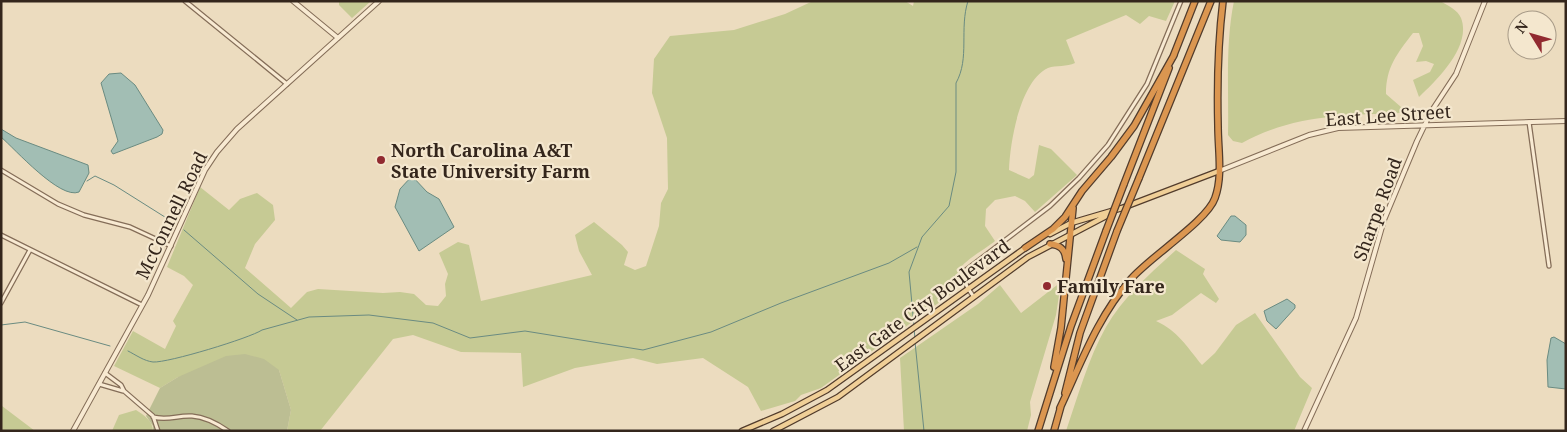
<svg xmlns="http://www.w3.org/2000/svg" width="1567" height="432" viewBox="0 0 1567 432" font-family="'Noto Serif',serif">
  <rect width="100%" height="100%" fill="#ecdcbf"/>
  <path fill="#c6ca94" d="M339,1H371L352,18L339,5Z
    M813,1H905L913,6L914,1H1175L1166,21L1149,16L1140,24L1126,15L1066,40L1075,63C1067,67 1056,65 1048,68C1020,81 1010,142 1009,170L1029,179L1034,175L1039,145L1051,149L1077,175L1035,212L1025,201L1015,196L995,200L986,209L985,226L995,241C987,248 961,262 958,272C955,279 959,284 955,291L821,388L801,395L795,401L761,411L748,387L703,358L657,364L633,358L575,368L523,387L521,353L461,352L413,335L393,339L320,431H287L291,410L279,370L178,377L160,388L114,366L133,331L165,349L176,326L173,321L193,285L184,276L167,267L200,187L229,210L240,199L257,193L273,205L275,220L255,244L245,268L291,308L307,292L318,289L383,293L400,292L414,294L426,305L438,306L446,296L445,284L448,274L439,253L458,242L469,245L481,301L592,275L579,251L575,235L594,222L622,245L628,252L624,265L635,270L646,266L659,226L661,203L668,189L667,138L652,93L654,59L670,36L734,30L785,14Z
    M1234,1H1440C1447,5 1458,10 1461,18C1472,46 1437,80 1419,97L1413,80L1430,72L1434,64L1426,61L1416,62L1423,46L1419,33H1413C1397,54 1386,67 1386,94L1401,107H1410L1400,113C1343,115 1293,115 1242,143L1233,141L1228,135C1229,90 1225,45 1234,1Z
    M1176,250L1205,269L1203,274L1219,299L1216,303L1201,293L1172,315L1156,321C1178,331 1187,347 1202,365L1215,353L1236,325L1255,313L1300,377L1312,388L1294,431H1066C1078,396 1088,359 1106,327C1123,297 1151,273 1176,250Z
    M1061,282L1056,315L1030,402L1031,415L1027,431H904L900,358L978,304L1000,285L1021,313Z
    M2,406L35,431H1Z
    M136,410C144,415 153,421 153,431H112L119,415Z"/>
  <path fill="#bcbe93" d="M245,354L264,359L279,370L291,410L287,431H153V426L146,416L160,388L178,377L226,356Z"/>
  <path fill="#a2beb4" stroke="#6a8b81" d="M121,73L135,85L163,130L162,134L157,137L113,154L111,151L118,141L101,83L109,74Z
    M1,129L16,138L88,165L89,173L79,192C60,200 15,149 1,137Z
    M412,176L427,192L439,199L454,227L419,251L395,207L400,189Z
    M1231,216H1235L1246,225V235L1240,242L1221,240L1217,236Z
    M1287,299L1295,305V308L1276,329L1267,321L1264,311Z
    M1554,337L1566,344V389L1548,387L1547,360L1551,338Z"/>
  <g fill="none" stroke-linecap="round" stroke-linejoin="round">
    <path stroke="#6a8b81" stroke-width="1" d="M87,181L95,176L114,185L176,224
      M184,230L258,294L297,320
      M1,325L25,322L110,346
      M914,326L909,272L922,237L949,206L956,172V83C970,58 959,29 968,1
      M914,329L915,338
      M915,342L924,431
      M128,351C136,355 144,361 153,362C168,363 250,338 262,330L309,317L369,315L433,323L470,338L525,331L643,350L711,332L781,303L889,263L917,247"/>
    <g stroke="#846d58" stroke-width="5.5">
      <path id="minor" d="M185,1L287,84
        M1529,122L1549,266
        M1,170L58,204L84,215L130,227L171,246
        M1,235L142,305
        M974,297C968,289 962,281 966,270L1050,206L1079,178L1108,145L1147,84L1181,1
        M1,303L30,250
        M105,373L121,385L124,391L153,416L158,431
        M99,384L123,391
        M153,417C169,421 177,415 192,416C205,417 218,424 228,431"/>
    </g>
    <g stroke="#846d58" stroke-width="6">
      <path id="tertiary" d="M293,1L338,38
        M1219,171L1309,135L1338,128L1566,121
        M73,431L148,295L205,170L217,152L237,129L379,1
        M1304,431L1356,318L1384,220L1417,141L1431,112L1456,74L1485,1"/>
    </g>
    <g stroke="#523c2c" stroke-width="7">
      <path id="primary" d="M1050,234L1071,223L1122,208L1219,171
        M742,431L782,414L827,390L1028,246
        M773,431L838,397L1028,257L1110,214"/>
    </g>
    <g stroke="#523c2c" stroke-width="8">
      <path id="motorway" d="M1173,57L1195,1
        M1139,178L1211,1
        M1124,184L1169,68
        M1050,244C1060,245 1065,249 1066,259
        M1025,248L1053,229L1065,217L1082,191L1111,157L1134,126L1174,55
        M1054,367L1061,328L1073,208
        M1065,393L1080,333L1117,231
        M1060,408C1081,363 1098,316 1131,279C1151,256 1207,221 1215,198C1223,176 1218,150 1218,126C1217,85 1218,42 1223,1
        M1038,431L1071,326L1106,231
        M1054,431L1061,406"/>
    </g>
    <use href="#minor" stroke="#f8ead2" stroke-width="3"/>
    <use href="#tertiary" stroke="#f8ead2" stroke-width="4"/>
    <use href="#primary" stroke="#f0cf97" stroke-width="4.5"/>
    <use href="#motorway" stroke="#db9650" stroke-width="5.5"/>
    <g stroke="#523c2c" stroke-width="8" stroke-linecap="butt">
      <path id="motorway-bridge" d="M1106,231L1124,184
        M1117,231L1139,178"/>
    </g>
    <use href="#motorway-bridge" stroke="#db9650" stroke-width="5.5"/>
  </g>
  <g fill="#912a30" stroke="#f4e7ce" stroke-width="2">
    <circle cx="381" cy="160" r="5"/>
    <circle cx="1047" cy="286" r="5"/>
  </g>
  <g text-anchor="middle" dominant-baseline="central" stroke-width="4.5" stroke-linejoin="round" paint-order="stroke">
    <g font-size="18" fill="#34261c" stroke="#f4e7ce">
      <text transform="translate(1388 115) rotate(-4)">East Lee Street</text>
      <text transform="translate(1377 209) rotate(-70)">Sharpe Road</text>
      <text transform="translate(171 215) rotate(-64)">McConnell Road</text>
      <text transform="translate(922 305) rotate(-36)">East Gate City Boulevard</text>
    </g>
    <g font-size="18" font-weight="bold" fill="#34261c" stroke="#f4e7ce" text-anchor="start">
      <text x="391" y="150">North Carolina A&amp;T<tspan x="391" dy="21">State University Farm</tspan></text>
      <text x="1057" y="286">Family Fare</text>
    </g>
  </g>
  <rect width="1567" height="432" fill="none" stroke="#34261c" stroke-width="5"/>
  <g transform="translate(1532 35) rotate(307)"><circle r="24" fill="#f4e7ce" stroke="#a79a87"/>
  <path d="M0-4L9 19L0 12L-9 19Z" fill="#912a30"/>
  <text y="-8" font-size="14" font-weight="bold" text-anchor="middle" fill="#34261c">N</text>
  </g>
</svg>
